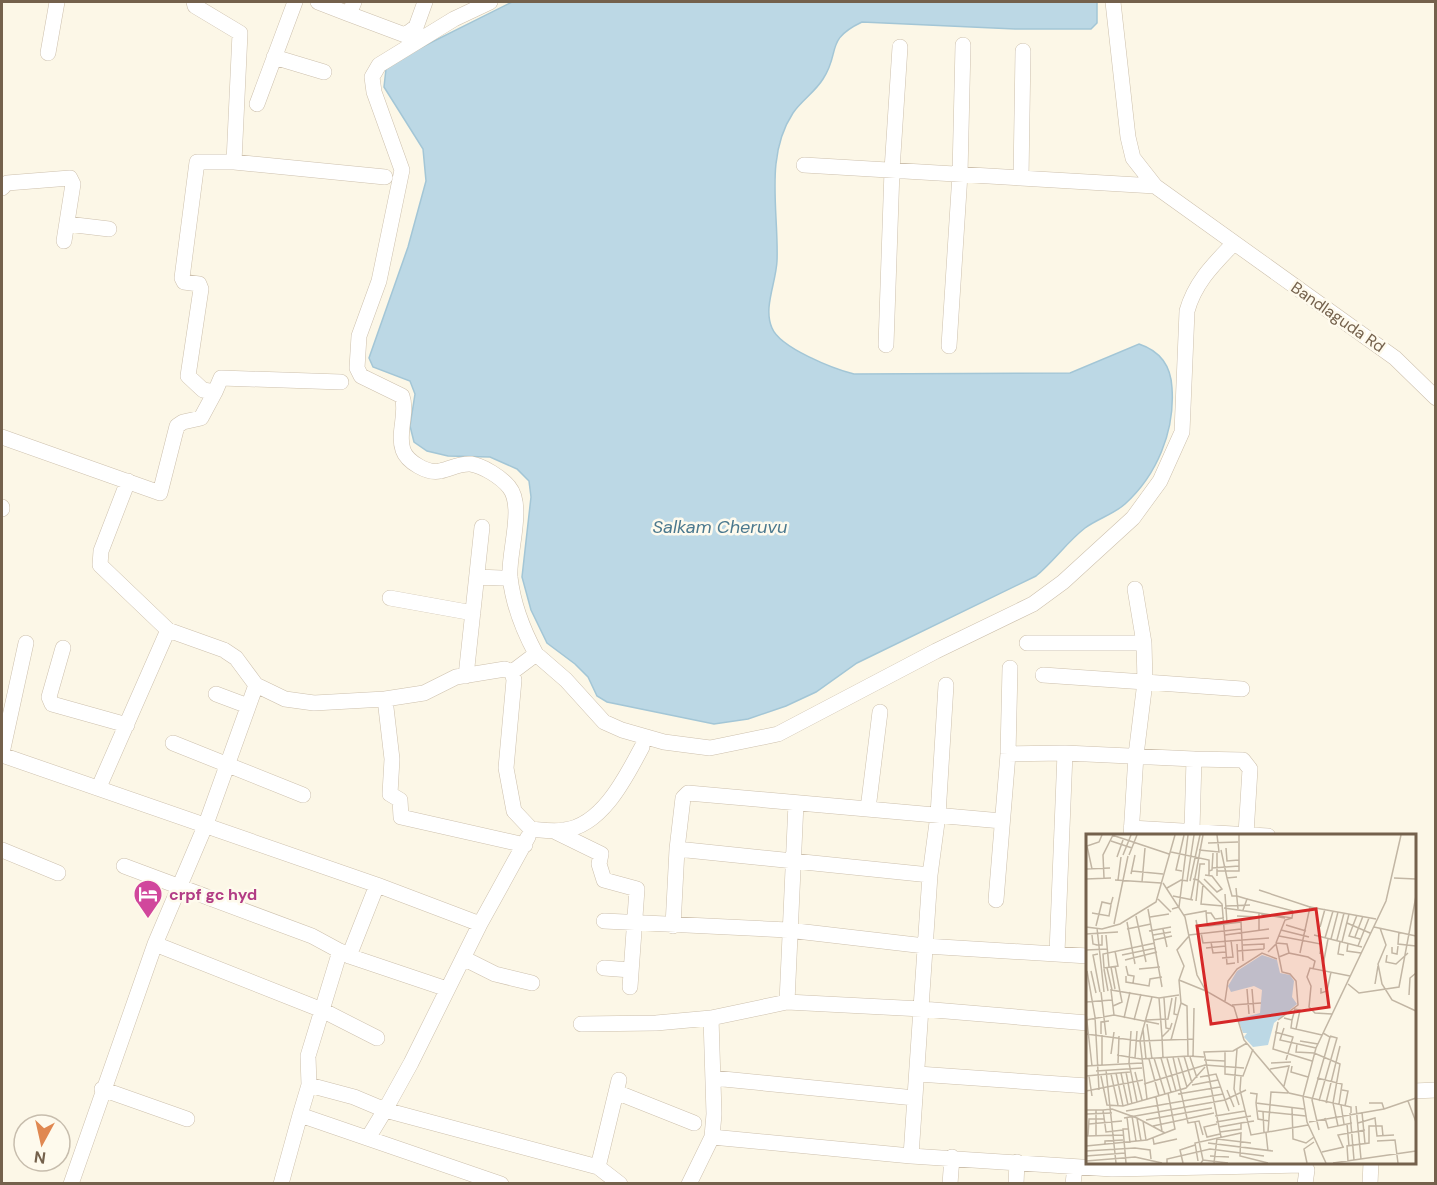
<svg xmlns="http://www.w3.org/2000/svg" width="1437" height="1185" viewBox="0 0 1437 1185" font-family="'DM Sans',sans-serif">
  <rect width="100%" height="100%" fill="#fcf7e7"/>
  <path fill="#bcd8e5" stroke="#a3c6d6" stroke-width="1.5" d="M512,2H1097V23L1091,29H1015L862,22C824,40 841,52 823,79C815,92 801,101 793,113C764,157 779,212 777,261C776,283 763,308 772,328C780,348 834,369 854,374L1070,373L1139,344C1160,351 1171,366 1172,388C1175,431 1157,475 1125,504C1114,514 1097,519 1085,528C1067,542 1054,561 1036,576L857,663L816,692L786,706L748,719L714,724L607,702L597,696L588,677L575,664L547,643L531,610L522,577L531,497L529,481L517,469L490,457L448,456L427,451L414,442L410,426L415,394L410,381L373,367L369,358L408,247L426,181L423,149L384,87L386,69L400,58Z"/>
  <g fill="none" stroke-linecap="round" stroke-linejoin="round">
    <g stroke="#cdc0ad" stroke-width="16">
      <path id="minor" d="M318,2L349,14
        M354,2L349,14L405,35L416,27L425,2
        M490,2L454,19L379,65L372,77L374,92L402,170L379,281L359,336L357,368L361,376L402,396C408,413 397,433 403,450C407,462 428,474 440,471C451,469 459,463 471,464C483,466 501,477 509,487C525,506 508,553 510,577C513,604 523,630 536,654L512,672
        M1113,2L1128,137L1133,158L1155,186L1395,358L1436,398
        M48,53L57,2
        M274,57L324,72
        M257,104L295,2
        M234,162L385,177
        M804,165L1155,186
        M1021,178L1023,51
        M2,188L7,183L70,178L73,184L64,241
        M67,224L109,229
        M886,345L892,170L900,47
        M949,346L960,174L963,45
        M215,392L221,378L341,382
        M2,437L160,493L177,426L183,422L201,418L215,392L203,390L188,376L201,289L199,284L184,282L182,278L197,162H234L240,33L195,6L194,2
        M128,481L101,551L100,565L168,630L224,650L236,658L256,685L285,699L314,703L385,699L392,759L390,794L400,800L401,817L525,845
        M2,509V507
        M477,577L501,578
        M1135,589L1144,643L1145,682L1242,689
        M390,598L473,613
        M1027,643H1144
        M63,648L49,697L52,704L127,725
        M536,654L566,680L604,722L622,730L664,742L710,748L778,734L936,651L1033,604L1063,582L1133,518L1160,481L1182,432L1187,311C1195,282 1214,264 1234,243
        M1043,675L1145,682L1136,755L1131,836
        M466,676L482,527
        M946,685L938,815L930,875L911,1156L1112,1169L1302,1165L1307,1170L1305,1184
        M216,694L248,706
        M385,699L424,693L456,677L505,669L512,672L514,680L506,768L514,811L531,829C542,830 553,832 564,830C602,826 626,777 642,747
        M173,743L303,795
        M2,753L26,643
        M1008,754L1065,753
        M2,755L377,885L480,924
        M99,787L168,630
        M868,809L880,712
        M1131,828L1268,836
        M1192,830L1194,759L1243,760L1250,769L1246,834
        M556,832L601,854L599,864L604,880L637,889L630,987
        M2,850L58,873
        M124,866L312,936L349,956L447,989
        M930,875L677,849L683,798L688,793L1002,821
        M996,900L1008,754L1010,668
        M604,921L788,930L925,946L1088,956
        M673,926L677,849
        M155,944L322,1010L377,1038
        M1057,953L1065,753L1194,759
        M349,956L377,885
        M463,958L495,974L532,983
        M604,968L631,970
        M787,1002L796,803
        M581,1024L656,1023L711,1018L787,1002L922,1009L1088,1023
        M918,1074L1088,1086
        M713,1078L915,1098
        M309,1085L308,1056L340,951
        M102,1089L187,1119
        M1414,1091L1436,1090
        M616,1092L694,1123
        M300,1115L309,1085L354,1097L385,1110L411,1063L480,924L528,837
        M712,1137L911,1156
        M368,1138L385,1110L598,1167L620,1184
        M598,1167L619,1080
        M71,1184L155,944L206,824L256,685
        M281,1184L300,1115L501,1184
        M689,1184L712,1137L714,1114L711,1018
        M950,1184L952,1157
        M1016,1184L1017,1162
        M1073,1184L1075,1167
        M1370,1184L1371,1162"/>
    </g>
    <use href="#minor" stroke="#fff" stroke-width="15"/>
  </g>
  <defs>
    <g id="hotel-pin" transform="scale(1.5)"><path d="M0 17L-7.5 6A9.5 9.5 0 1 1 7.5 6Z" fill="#d1479c" stroke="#fefaed"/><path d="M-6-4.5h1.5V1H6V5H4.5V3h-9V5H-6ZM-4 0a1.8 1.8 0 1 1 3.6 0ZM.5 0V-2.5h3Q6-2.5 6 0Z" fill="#fff"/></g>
  </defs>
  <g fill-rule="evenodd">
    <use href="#hotel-pin" x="148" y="894"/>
  </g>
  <g text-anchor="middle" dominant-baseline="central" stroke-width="5" stroke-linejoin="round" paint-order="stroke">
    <g font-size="16" fill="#74614c" stroke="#fefaed">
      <text transform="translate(1338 317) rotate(35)">Bandlaguda Rd</text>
    </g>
    <g font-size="16" font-weight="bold" fill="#b23c85" stroke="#fefaed" text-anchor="start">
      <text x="169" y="894">crpf gc hyd</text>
    </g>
    <g font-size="18" font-style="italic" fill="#4a788e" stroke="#fefaed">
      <text x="720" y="527">Salkam Cheruvu</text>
    </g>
  </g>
  <g transform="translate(1086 834)">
    <rect width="330" height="330" fill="#fcf7e7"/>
    <path d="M176,121L191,126L194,139L204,141L208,147L206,163L211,170L188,189L182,211L167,213L158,203L161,199H157L152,185L174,179L176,156L168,152L145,158L142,152L151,137Z" fill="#bcd8e5"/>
    <path fill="none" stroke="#c2b6a4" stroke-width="1.5" d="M26,1L83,20M25,7L46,14M122,9L152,8M140,14L141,27L153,26M113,16L133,18L131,1M135,16L141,44L151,43M85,18L123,26V41M37,21L45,1M43,21L51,1M31,23L37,6M126,34L153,32M0,35L24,34M6,35L1,12L13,8L16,1M46,37L77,40M96,37L90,36L98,1M123,37L126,36L127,19M131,37H153V1M45,40L49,21M131,42V19M18,44L17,21L27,1M141,44L146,62H151M308,44L330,45M0,45L25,44M107,45L112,46L136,70L141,130L149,129M118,45L131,58L136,55L126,42L119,41M29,46L75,49M32,46L35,23M101,47L108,1M104,47L114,1M56,48L59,14M77,49L99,83L111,141L120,157L148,173L158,206L203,259L265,273V279M117,50L115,70L137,72M81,54L95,46L102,47M150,54L152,75M173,56L224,73L214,119M139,60L141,89M87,62L107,66M151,62L161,65L157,76M72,65L85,78M105,65L117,1M161,65L207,77M110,67L114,30H119M140,72L164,71M224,73L290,85M138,74L173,79V97M62,75L76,153M86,75L93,73L102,1M6,79L23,82L25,71M120,79H125L129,85L138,84M173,79L206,84L207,77M175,80L199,84M98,81L120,77L121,89M271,81L263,102L274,105M50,82L60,128M151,82L173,83M64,83L83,80M110,86L111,91L122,92L155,88L157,127M41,88L49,130M261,89L284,99M28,90L42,22M200,91L220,97M10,92L16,68L25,70L27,63M0,93L16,95L34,90L70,68L89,1M234,93L239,75M288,93L330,102M11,94L18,158M294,94L300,111L292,130L296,150L306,166L330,177M41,95L65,90M77,95L81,113M195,96L223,103M63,97L85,93M313,98L312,110L330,112M115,99L117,109L183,104M0,100L32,98M6,101L7,110L11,111H16V101M20,101L23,133M67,101L85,98M103,101L155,95M139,101L183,95M228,101L276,113M193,102L235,110L234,120M269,103L277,82M239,104L247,77M245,105L252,78M68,106L86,102M251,106L258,79M125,108L127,119L140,118M254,108L252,120L258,121M256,108L263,80M190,109L201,110L203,119L222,123L229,127L227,135M190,109L199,86L206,84M262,109L261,117L275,119M151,110L152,129M157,111L178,110V115M272,112L283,84M306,113V119L311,120L312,112M120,114L140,112M0,116L22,115M29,117L32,132L18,134L17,120L69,109M151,117L178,115M182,118L190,110L193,123L203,119M12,120L7,121L14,158M36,121L70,114M301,121L300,128L310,130L322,119M136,124L147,123L145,106M39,126L71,118M237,131L242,105M40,132L42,141L48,142L47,149M25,133L29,155M21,134L26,156M18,135L22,157M53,135L74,133M1,137L9,183L13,256M5,137L10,159M40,142V148L63,152L64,145L76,143M93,146L120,157M262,150L273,159L313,153L330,62M289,150L292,132M235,154V159L241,157L245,138M161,155L163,180M166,155L168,179M15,158L20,201M323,161L324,144L330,139M90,163L88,180L92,181M73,164L76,203M78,164L80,194L84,195L86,189M139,167L142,147L151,135L176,119L191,125M0,168L26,166M95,169L101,172L102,222L118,223M146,171L175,169M27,172L36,168L29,132M0,179L6,232M246,180L229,179L223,173L225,152L221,143L224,134L264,142M28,181L25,156L73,164L93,161M38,184L44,158M198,184L206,186L205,194L236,201M0,186L28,181L73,190M48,186L55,160M60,186L82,185L86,164M192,186L212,171L210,147L204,140L196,138L193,123M206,186L209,175L214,176L210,195M192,188L187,215L226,227M61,190L66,225M198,194L194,206L230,214M57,195L54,207L61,265M45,197L43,229L51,268M189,198L207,203L200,226M0,200L54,207L108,205M15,200V188L23,187M16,201V231M85,206L95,169L93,146L98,132L91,116L103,102M214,207L232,210M211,210L210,218L228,219L254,230L247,269L252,292M151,215L148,255L153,271M139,217V240L157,242L167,215M25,220L28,198M31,221L55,225L102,222M98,222L106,249M87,223L102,289L113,287L117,301M92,223L101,253M104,223L111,244M107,223L108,174M49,224L51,197M68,224L79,260M75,224L85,258M77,224L76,203L83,196M81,224L90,257M60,225L57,195L66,163M63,225L73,262M118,226L139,227M32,229L33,202M185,229L205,228M0,232L56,229M206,232L205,238L222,243M184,235L203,232L198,252M20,236L30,329M10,237L56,234M40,238L46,270M49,238L56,266M30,239L37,272M35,239L42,271M25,240L32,271M0,242L44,238M3,242L6,262M15,242L21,271L37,272L100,254L119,233M155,242L154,256L165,301L222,291M114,243L130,240L143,277M231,244L256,250L253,270M58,250L119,231L158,234M106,251L132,246M141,256L148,273M256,256L262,257L259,272M0,257L57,246M164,259L171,260L170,269L218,275M92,260L134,253M70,263L76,297M233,267L251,204L244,202M322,267L330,288M170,269L172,285L183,287M240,269L254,212M283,269H296L298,275M255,271L258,290M270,272L275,325M206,274L207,305L220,309L228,303M0,276H17L20,298L37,296M17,276L26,275L51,284L79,299M40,277L137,260M172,277L220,282M177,277L178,299M276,278L279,310M264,279L268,326M0,280L26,279M46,282L50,307M129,282L159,277M41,283L44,309M38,284L139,266L160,256M51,284L55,307M239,284L242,294L266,289M60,286L126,274M57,287L60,306M109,288L117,326M130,288L165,282M223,288L298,275L330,264M272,289L289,284L291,302L308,301M3,290L36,287M131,290L118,293L121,303L134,300M261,290L263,312M67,292L128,279M133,293L155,289M233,296L226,266L244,203L237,199M134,298L155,295V289L168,287M182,298L185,258L202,259M180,299L182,317M0,302L37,301M2,302L3,285H18M10,302V276M135,303L118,218L147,217L161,209M67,304L68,310L91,305M131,305L165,309M291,307L309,306L312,329M122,309L187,317M19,311V307L37,306M0,312L61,306L89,295L82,259M257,313L252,301L279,296M0,317L49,314L64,316L65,325M236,318L258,313M0,322L39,319M124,322L143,323M0,327L49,323L76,329M112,327L109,309L155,299L154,322L182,329M262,327L261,312L283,309V292H296L297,302M40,329L37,295H42M81,329V325L124,315L178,322M97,329L94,316L109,311M115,329L117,326L142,329M128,329L131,304M221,329L218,315L228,308M240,329L221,288L217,263L230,214L300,67L315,1M247,329L330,317"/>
    <path fill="#d62828" fill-opacity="0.15" stroke="#d62828" stroke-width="3" d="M230,75L243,173L125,190L111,92Z"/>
    <rect width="330" height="330" fill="none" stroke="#74614c" stroke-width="3"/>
  </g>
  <rect width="1437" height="1185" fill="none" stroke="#74614c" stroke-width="6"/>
  <g transform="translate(42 1143) rotate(188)"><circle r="28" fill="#fefaed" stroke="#c7bdad" stroke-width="1.5"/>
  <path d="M0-4.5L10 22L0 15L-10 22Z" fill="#e08851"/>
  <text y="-9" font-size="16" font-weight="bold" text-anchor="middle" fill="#74614c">N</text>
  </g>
</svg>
